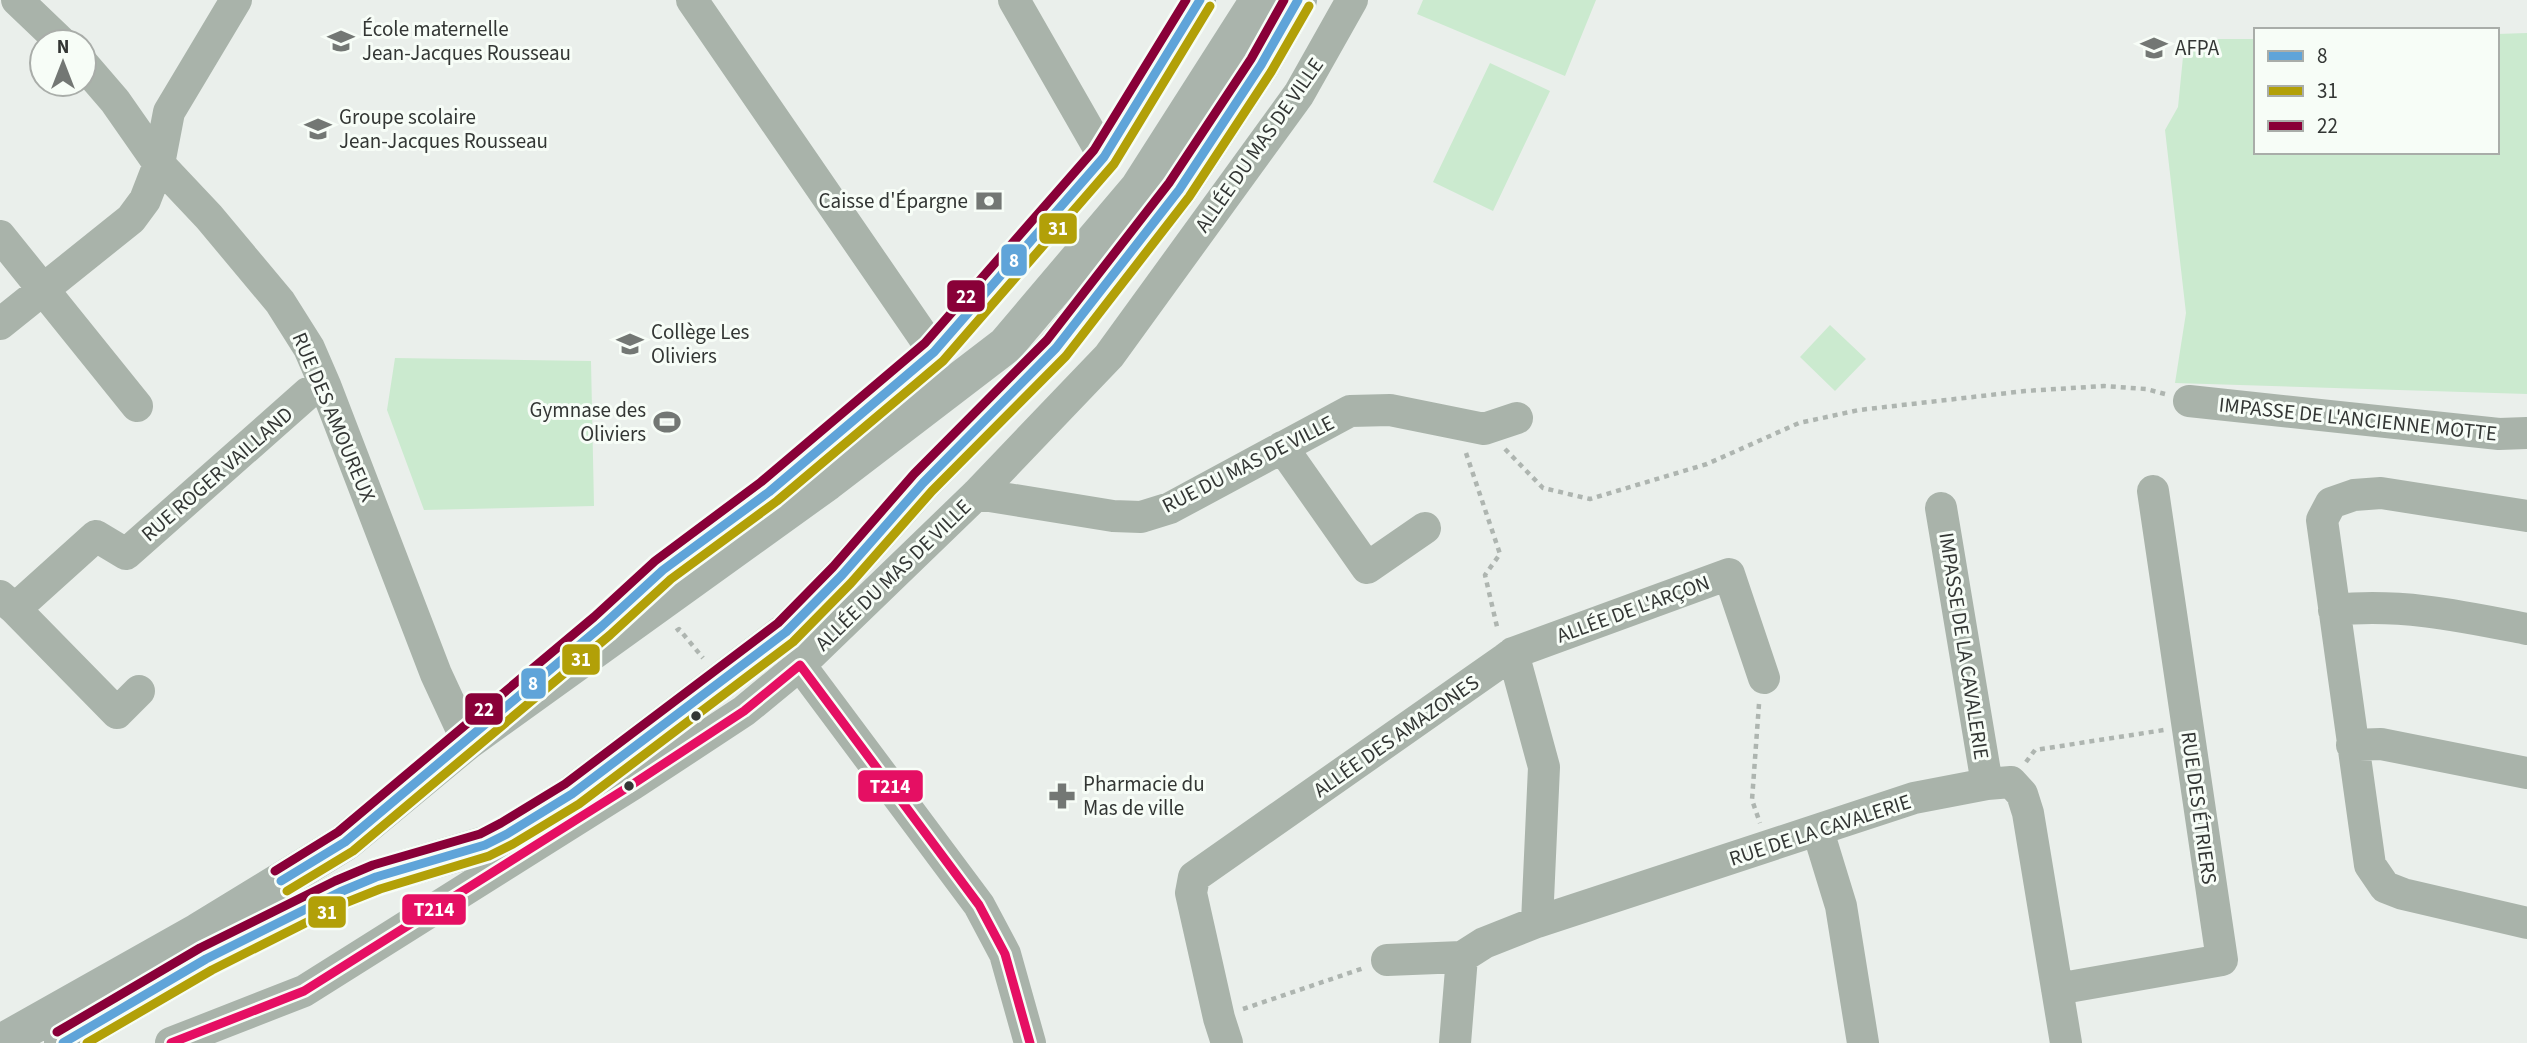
<svg xmlns="http://www.w3.org/2000/svg" width="2527" height="1043" viewBox="0 0 2527 1043" font-family="'Source Sans 3',sans-serif">
  <rect width="100%" height="100%" fill="#eaefeb"/>
  <path fill="#cbeacf" d="M1423,0H1596L1565,76L1417,14Z
    M2527,33V394L2175,383L2186,313L2165,130L2178,107L2183,57L2190,39H2256V152H2497V34Z
    M1490,63L1550,91L1493,211L1433,182Z
    M1830,325L1866,359L1835,391L1800,357Z
    M395,358L591,361L594,506L424,510L387,410Z"/>
  <g fill="none" stroke-linecap="round" stroke-linejoin="round">
    <path stroke="#aeb5b0" stroke-width="4.5" stroke-dasharray="5 5" stroke-linecap="butt" d="M1505,449L1543,488L1590,499L1707,464L1799,423L1859,410L2025,391L2104,386L2146,389L2165,394
      M1466,453L1500,554L1485,575L1498,631
      M676,631L679,629L703,658
      M1759,704L1752,800L1760,823
      M2026,762L2035,750L2164,730
      M1243,1009L1364,968"/>
    <path stroke="#a9b3aa" stroke-width="32" d="M17,0L61,42
      M692,0L934,352
      M1014,0L1104,157
      M84,65L115,101L159,164L209,217L280,302L309,348L325,385L436,674L467,741L483,728
      M0,236L137,406
      M0,324L131,219L145,200L159,164L169,112L236,0
      M2189,401L2499,434L2527,433
      M1282,447L1367,568L1425,528
      M977,494L1113,516L1141,517L1170,508L1350,411L1390,410L1484,429L1517,418
      M1941,508L1987,784
      M2527,516L2381,493L2354,495L2331,503L2322,520L2370,865L2385,887L2403,894L2527,923
      M0,596L15,609L96,536L126,554L308,393L325,385
      M15,609L117,713L139,691
      M2334,610C2402,603 2461,616 2527,629
      M605,624L663,570L769,492L934,352L1104,157L1200,0
      M1513,653L1544,767L1537,922
      M800,665L979,905L1005,954L1030,1043
      M2352,745L2381,744L2527,773
      M1818,831L1841,906L1863,1043
      M1387,960L1462,957
      M2057,989L2222,960L2153,491
      M171,1043L304,991L633,784L744,711L800,665L977,494L1109,356L1299,94L1352,0
      M1227,1043L1219,1018L1191,893L1194,877L1505,659L1513,653L1729,574L1764,678
      M1455,1043L1462,957L1484,943L1537,922L1914,798L1987,784L2011,782L2022,794L2028,813L2066,1043"/>
    <path stroke="#aab4ac" stroke-width="38" d="M1,1043L198,932L345,842L467,741L827,482L1006,345L1139,188L1259,0
      M63,1043L206,959L340,892L376,877L485,845L507,834L572,794L786,632L842,575L923,483L1056,348L1179,190L1261,65L1298,0"/>
    <g stroke="#f7fdf7" stroke-width="14">
      <path id="bus-1" d="M281,881L345,842L602,626L663,570L769,492L934,352L1104,157L1200,0
        M63,1043L206,959L340,892L376,877L485,845L507,834L572,794L786,632L842,575L923,483L1056,348L1179,190L1261,65L1298,0"/>
    </g>
    <g stroke="#f7fdf7" stroke-width="14">
      <path id="bus-2" d="M287,891L353,851L610,635L671,579L777,501L943,361L1114,164L1210,6
        M87,1043L212,970L345,903L380,889L489,856L513,844L579,804L793,642L851,583L932,491L1066,356L1189,197L1271,72L1309,6"/>
    </g>
    <g stroke="#f7fdf7" stroke-width="14">
      <path id="bus-3" d="M275,871L338,832L594,617L655,561L761,482L925,343L1094,150L1186,0
        M57,1032L200,948L335,881L373,865L480,834L501,823L565,784L778,623L833,567L914,474L1047,340L1169,183L1251,59L1284,0"/>
    </g>
    <g stroke="#f7fdf7" stroke-width="14">
      <path id="bus-4" d="M171,1043L304,991L633,784L744,711L800,665L979,905L1005,954L1030,1043"/>
    </g>
    <use href="#bus-1" stroke="#5fa4d9" stroke-width="9"/>
    <use href="#bus-2" stroke="#b2a008" stroke-width="9"/>
    <use href="#bus-3" stroke="#890038" stroke-width="9"/>
    <use href="#bus-4" stroke="#e50f63" stroke-width="9"/>
  </g>
  <defs>
    <g id="school-bare" transform="scale(2.1)"><path d="M0-5L7-2L0 1L-7-2ZM-4 1L0 2.5L4 1V4Q0 6-4 4Z" fill="#737774" stroke="#f7fdf7" stroke-width="2.5" paint-order="stroke"/></g>
    <g id="university-bare" transform="scale(2.1)"><path d="M0-5L7-2L0 1L-7-2ZM-4 1L0 2.5L4 1V4Q0 6-4 4Z" fill="#737774" stroke="#f7fdf7" stroke-width="2.5" paint-order="stroke"/></g>
    <g id="bank-bare" transform="scale(2.1)"><path d="M-6-4H6V4H-6ZM0-2.3a2.3 2.3 0 1 0 0 4.6a2.3 2.3 0 1 0 0-4.6Z" fill="#737774" stroke="#f7fdf7" stroke-width="2.5" paint-order="stroke"/></g>
    <g id="stadium-bare" transform="scale(2.1)"><path d="M0-5a6.5 5 0 1 0 0 10a6.5 5 0 1 0 0-10ZM-3.5-1.8h7v3.6h-7Z" fill="#737774" stroke="#f7fdf7" stroke-width="2.5" paint-order="stroke"/></g>
    <g id="pharmacy-bare" transform="scale(2.1)"><path d="M-2-6h4v4h4v4h-4v4h-4v-4h-4v-4h4Z" fill="#737774" stroke="#f7fdf7" stroke-width="2.5" paint-order="stroke"/></g>
  </defs>
  <g fill-rule="evenodd">
    <use href="#school-bare" x="341" y="41"/>
    <use href="#university-bare" x="2154" y="48"/>
    <use href="#school-bare" x="318" y="129"/>
    <use href="#bank-bare" x="989" y="201"/>
    <use href="#school-bare" x="630" y="344"/>
    <use href="#stadium-bare" x="667" y="422"/>
    <use href="#pharmacy-bare" x="1062" y="796"/>
  </g>
  <g fill="#333634" stroke="#f7fdf7" stroke-width="2.5">
    <circle cx="696" cy="716" r="6"/>
    <circle cx="629" cy="786" r="6"/>
  </g>
  <g text-anchor="middle" dominant-baseline="central" stroke-width="6" stroke-linejoin="round" paint-order="stroke">
    <g font-size="21" fill="#333634" stroke="#f7fdf7" text-anchor="start">
      <text x="362" y="29">École maternelle<tspan x="362" dy="24">Jean-Jacques Rousseau</tspan></text>
      <text x="2175" y="48">AFPA</text>
      <text x="339" y="117">Groupe scolaire<tspan x="339" dy="24">Jean-Jacques Rousseau</tspan></text>
      <text x="968" y="201" text-anchor="end">Caisse d'Épargne</text>
      <text x="651" y="332">Collège Les<tspan x="651" dy="24">Oliviers</tspan></text>
      <text x="646" y="410" text-anchor="end">Gymnase des<tspan x="646" dy="24">Oliviers</tspan></text>
      <text x="1083" y="784">Pharmacie du<tspan x="1083" dy="24">Mas de ville</tspan></text>
    </g>
    <g font-size="21" fill="#333634" stroke="#f7fdf7">
      <text transform="translate(1259 145) rotate(-55)">ALLÉE DU MAS DE VILLE</text>
      <text transform="translate(334 417) rotate(67)">RUE DES AMOUREUX</text>
      <text transform="translate(2358 419) rotate(6)">IMPASSE DE L'ANCIENNE MOTTE</text>
      <text transform="translate(1248 464) rotate(-27)">RUE DU MAS DE VILLE</text>
      <text transform="translate(217 474) rotate(-41)">RUE ROGER VAILLAND</text>
      <text transform="translate(893 575) rotate(-44)">ALLÉE DU MAS DE VILLE</text>
      <text transform="translate(1633 609) rotate(-20)">ALLÉE DE L'ARÇON</text>
      <text transform="translate(1964 646) rotate(81)">IMPASSE DE LA CAVALERIE</text>
      <text transform="translate(1396 736) rotate(-35)">ALLÉE DES AMAZONES</text>
      <text transform="translate(2199 808) rotate(82)">RUE DES ÉTRIERS</text>
      <text transform="translate(1820 830) rotate(-18)">RUE DE LA CAVALERIE</text>
    </g>
  </g>
  <g stroke="#f7fdf7" stroke-width="2.5">
    <rect x="1038" y="212" width="40" height="33" rx="7" fill="#b2a008"/>
    <rect x="1000" y="243" width="28" height="34" rx="7" fill="#5fa4d9"/>
    <rect x="946" y="279" width="40" height="34" rx="7" fill="#890038"/>
    <rect x="561" y="643" width="40" height="33" rx="7" fill="#b2a008"/>
    <rect x="520" y="667" width="27" height="33" rx="7" fill="#5fa4d9"/>
    <rect x="464" y="692" width="40" height="34" rx="7" fill="#890038"/>
    <rect x="857" y="769" width="67" height="34" rx="7" fill="#e50f63"/>
    <rect x="401" y="893" width="66" height="33" rx="7" fill="#e50f63"/>
    <rect x="307" y="895" width="40" height="34" rx="7" fill="#b2a008"/>
  </g>
  <g font-size="19" text-anchor="middle" font-weight="bold" fill="#fff">
    <text x="1058" y="235">31</text>
    <text x="1014" y="267">8</text>
    <text x="966" y="303">22</text>
    <text x="581" y="666">31</text>
    <text x="533" y="690">8</text>
    <text x="484" y="716">22</text>
    <text x="890" y="793">T214</text>
    <text x="434" y="916">T214</text>
    <text x="327" y="919">31</text>
  </g>
  <rect x="2254" y="28" width="245" height="126" fill="#f7fdf7" stroke="#a9ada9" stroke-width="2"/>
  <rect x="2268" y="51" width="35" height="10" fill="#5fa4d9" stroke="#a9ada9" stroke-width="2"/>
  <text x="2317" y="63" font-size="21" fill="#333634">8</text>
  <rect x="2268" y="86" width="35" height="10" fill="#b2a008" stroke="#a9ada9" stroke-width="2"/>
  <text x="2317" y="98" font-size="21" fill="#333634">31</text>
  <rect x="2268" y="121" width="35" height="10" fill="#890038" stroke="#a9ada9" stroke-width="2"/>
  <text x="2317" y="133" font-size="21" fill="#333634">22</text>
  <g transform="translate(63 63)"><circle r="33" fill="#f7fdf7" stroke="#a9ada9" stroke-width="2"/>
  <path d="M0-5L12 26L0 18L-12 26Z" fill="#737774"/>
  <text y="-10" font-size="19" font-weight="bold" text-anchor="middle" fill="#333634">N</text>
  </g>
</svg>
